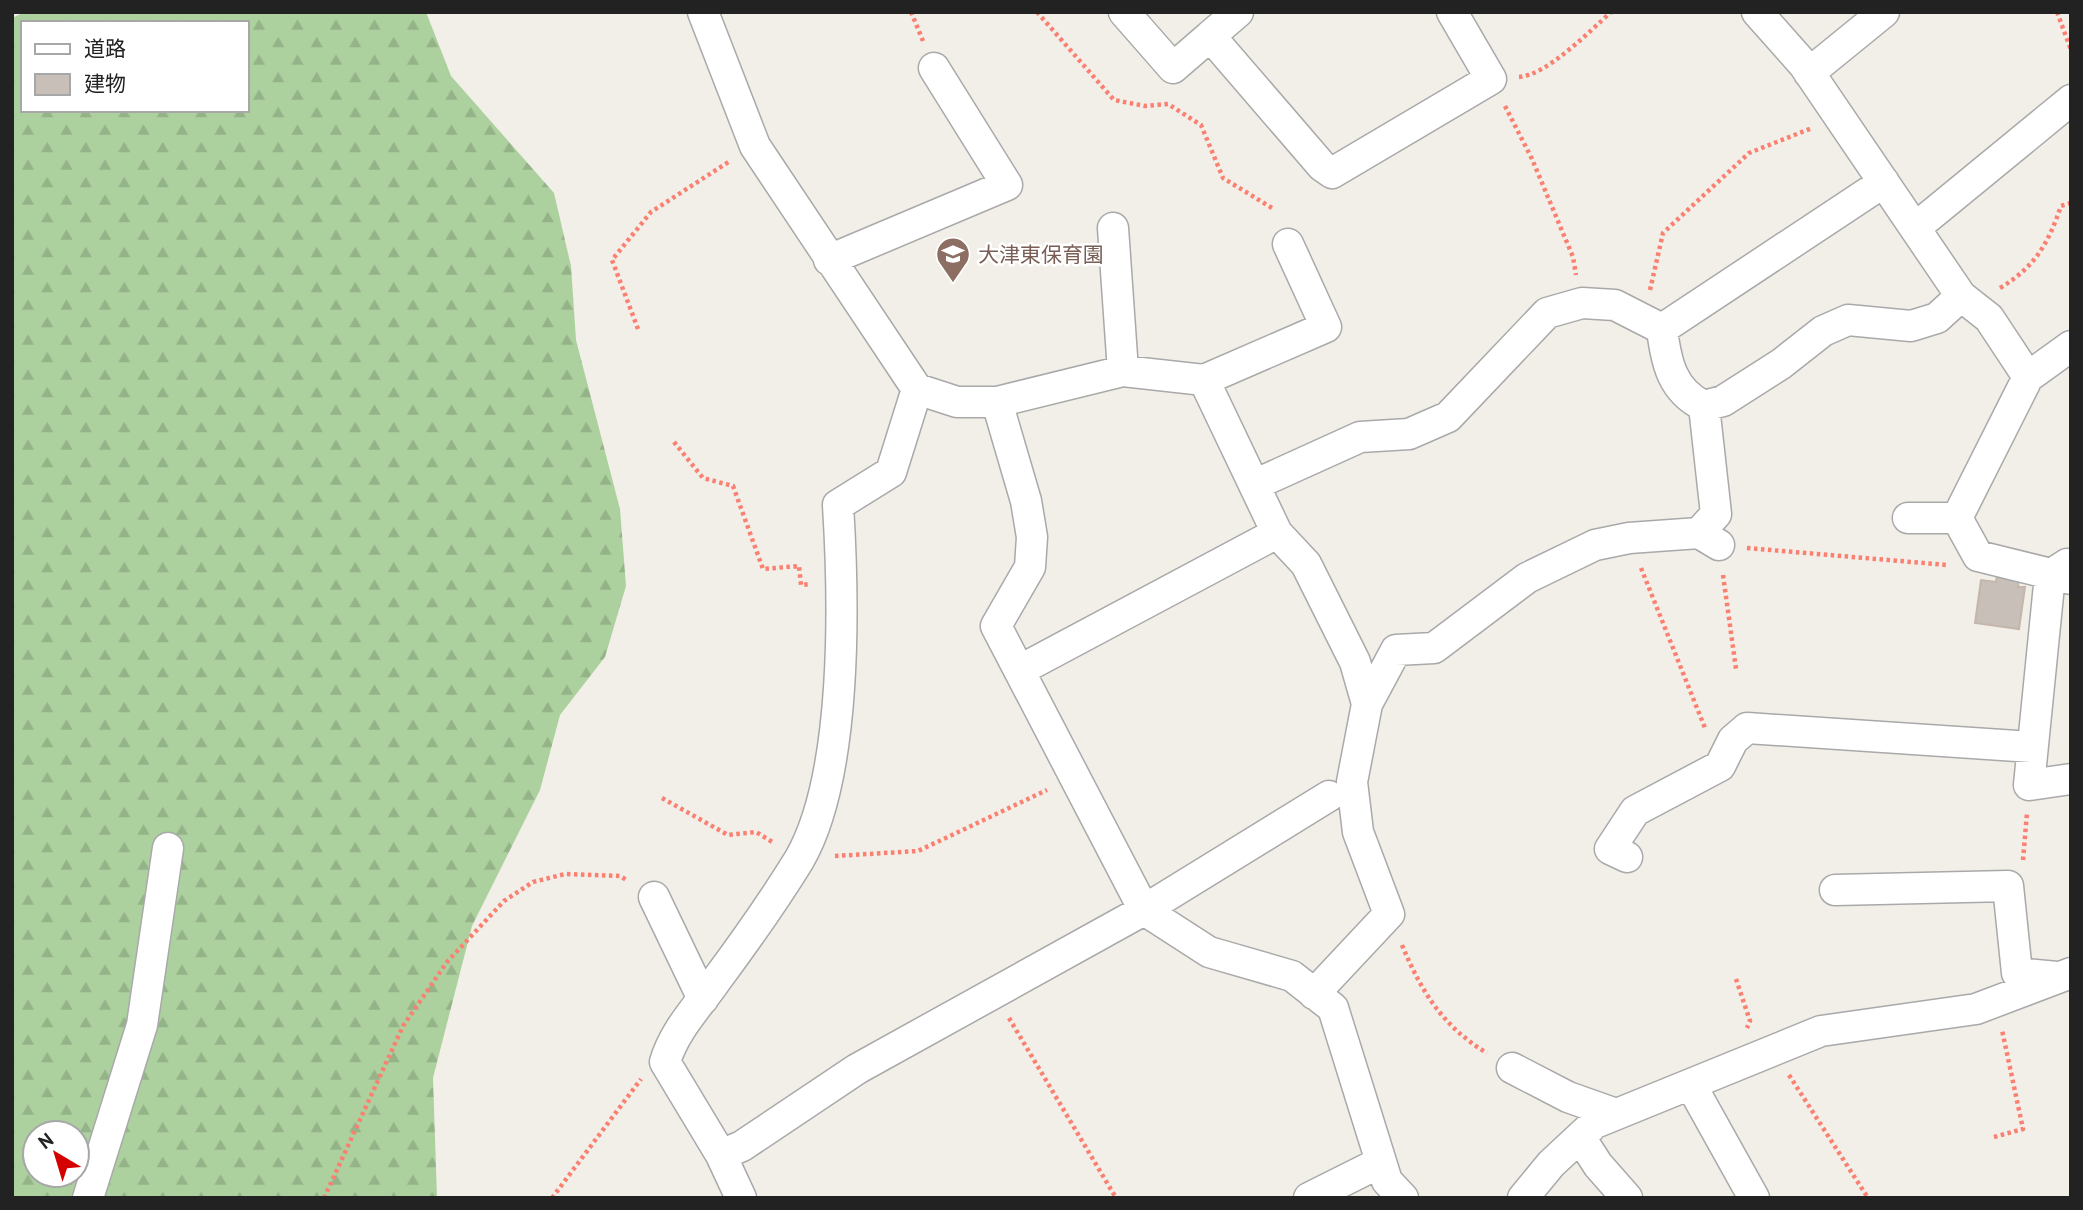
<svg xmlns="http://www.w3.org/2000/svg" width="2083" height="1210" viewBox="0 0 2083 1210" font-family="'PT Sans','Noto Sans JP',sans-serif">
  <defs>
    <pattern id="forest-firs" width="22" height="20" patternUnits="userSpaceOnUse" patternTransform="scale(1.75)"><rect width="22" height="20" fill="#add19e"/><path d="M5 1l3.5 6h-7zM16 11l3.5 6h-7z" fill="#95b388"/></pattern>
  </defs>
  <rect width="100%" height="100%" fill="#f2efe9"/>
  <path fill="url(#forest-firs)" fill-rule="evenodd" d="M25,12H426L451,76L554,193L571,266L576,340L620,509L626,586L605,657L560,715L540,790L472,926L433,1078L437,1198H12V18ZM23,23H247V110H23ZM35,1133H77V1175H35Z"/>
  <path fill="#c7bfb8" stroke="#c4b6ab" stroke-width="2" d="M1997,576L2019,579L2018,587H2025L2019,629L1975,623L1981,580L1996,582Z"/>
  <g fill="none" stroke-linecap="round" stroke-linejoin="round">
    <g stroke="#a9a9a9" stroke-width="33">
      <path id="minor" d="M703,12L755,146L917,389L957,402H997L1123,371L1204,380L1277,533L1306,564L1355,662L1367,704L1396,650L1434,648L1527,578L1595,545L1629,538L1699,533L1719,545
        M1124,12L1173,68L1210,36L1322,166L1332,173L1491,79L1452,12
        M1757,12L1804,65L1961,296L1989,318L2028,377L1957,518L1978,556L2071,579
        M1210,36L1238,12
        M1809,73L1884,12
        M1113,228L1123,371
        M1915,228L2071,100
        M829,260L1007,185L934,68
        M1662,329C1666,362 1672,391 1704,406L1723,401L1781,364L1823,331L1848,320L1911,326L1937,318L1961,296
        M2028,377L2071,346
        M1204,380L1326,327L1288,244
        M917,389L891,472L838,505C844,600 848,776 799,860C773,902 744,943 715,982C696,1009 674,1031 665,1062L721,1155L742,1146L857,1069L1144,910L1329,796
        M997,402L1026,501L1032,537L1030,567L996,626L1144,910L1209,952L1292,976L1333,1008L1387,1181L1403,1198
        M1254,485L1360,437L1409,434L1448,417L1547,313L1582,303L1615,305L1662,329L1884,182
        M1908,518H1957
        M1699,533L1716,514L1704,406
        M2067,564L2050,575L2029,785L2071,779
        M1020,670L1277,533
        M1627,857L1610,849L1635,811L1720,766L1733,740L1747,728L2032,747
        M1835,890L2008,886L2017,973L2057,977
        M654,897L703,999
        M1314,994L1389,914L1358,832L1352,782L1367,704
        M1512,1068L1568,1097L1616,1114
        M1691,1085L1754,1198
        M1580,1137L1598,1165L1627,1198
        M721,1155L741,1198
        M88,1198L142,1025L168,848
        M1309,1198L1381,1162
        M1523,1198L1551,1164L1595,1123L1821,1031L1976,1009L2071,973"/>
    </g>
    <path stroke="#fa8072" stroke-width="4.5" stroke-dasharray="3.5 3.5" stroke-linecap="butt" d="M911,12L923,41
      M1037,12L1114,100L1145,106L1168,104L1201,125L1223,178L1272,208
      M2057,12L2071,50
      M1519,77C1547,75 1590,31 1611,12
      M1505,106L1532,159L1573,257L1576,275
      M2000,288C2035,267 2048,244 2061,206L2071,203
      M1650,290L1663,233L1749,153L1812,128
      M638,329L612,260L651,212L730,161
      M674,442L703,478L733,486L763,569L799,566L801,585L811,584
      M1747,548L1947,565
      M1641,568L1705,728
      M1723,575L1736,669
      M662,798L728,835L756,832L774,843
      M835,856L918,851L1047,790
      M2023,860L2027,813
      M1402,945C1421,991 1443,1027 1487,1053
      M1736,979L1750,1021L1747,1028
      M1009,1018L1116,1198
      M1789,1075L1868,1198
      M1994,1137L2023,1129L2002,1030
      M324,1198L403,1026L447,962L504,901L533,882L565,874L620,876L628,881
      M552,1198L641,1079"/>
    <use href="#minor" stroke="#fff" stroke-width="30"/>
  </g>
  <defs>
    <g id="school-pin" transform="scale(1.75)"><path d="M0 17L-7.5 6A9.5 9.5 0 1 1 7.5 6Z" fill="#8d6e63" stroke="#fff"/><path d="M0-5L7-2L0 1L-7-2ZM-4 1L0 2.5L4 1V4Q0 6-4 4Z" fill="#fff"/></g>
  </defs>
  <g fill-rule="evenodd">
    <use href="#school-pin" x="953" y="254"/>
  </g>
  <g text-anchor="middle" dominant-baseline="central" stroke-width="5" stroke-linejoin="round" paint-order="stroke">
    <g font-size="21" fill="#785e54" stroke="#fff" text-anchor="start">
      <text x="978" y="254">大津東保育園</text>
    </g>
  </g>
  <rect width="2083" height="1210" fill="none" stroke="#222222" stroke-width="28"/>
  <rect x="21" y="21" width="228" height="91" fill="#ffffff" stroke="#a7a7a7" stroke-width="2"/>
  <rect x="35" y="44" width="35" height="10" fill="#ffffff" stroke="#a7a7a7" stroke-width="2"/>
  <text x="84" y="56" font-size="21" fill="#222222">道路</text>
  <rect x="35" y="74" width="35" height="21" fill="#c7bfb8" stroke="#a7a7a7" stroke-width="2"/>
  <text x="84" y="91" font-size="21" fill="#222222">建物</text>
  <g transform="translate(56 1154) rotate(322)"><circle r="33" fill="#ffffff" stroke="#a7a7a7" stroke-width="2"/>
  <path d="M0-5L12 26L0 18L-12 26Z" fill="#d40000"/>
  <text y="-10" font-size="19" font-weight="bold" text-anchor="middle" fill="#222222">N</text>
  </g>
</svg>
